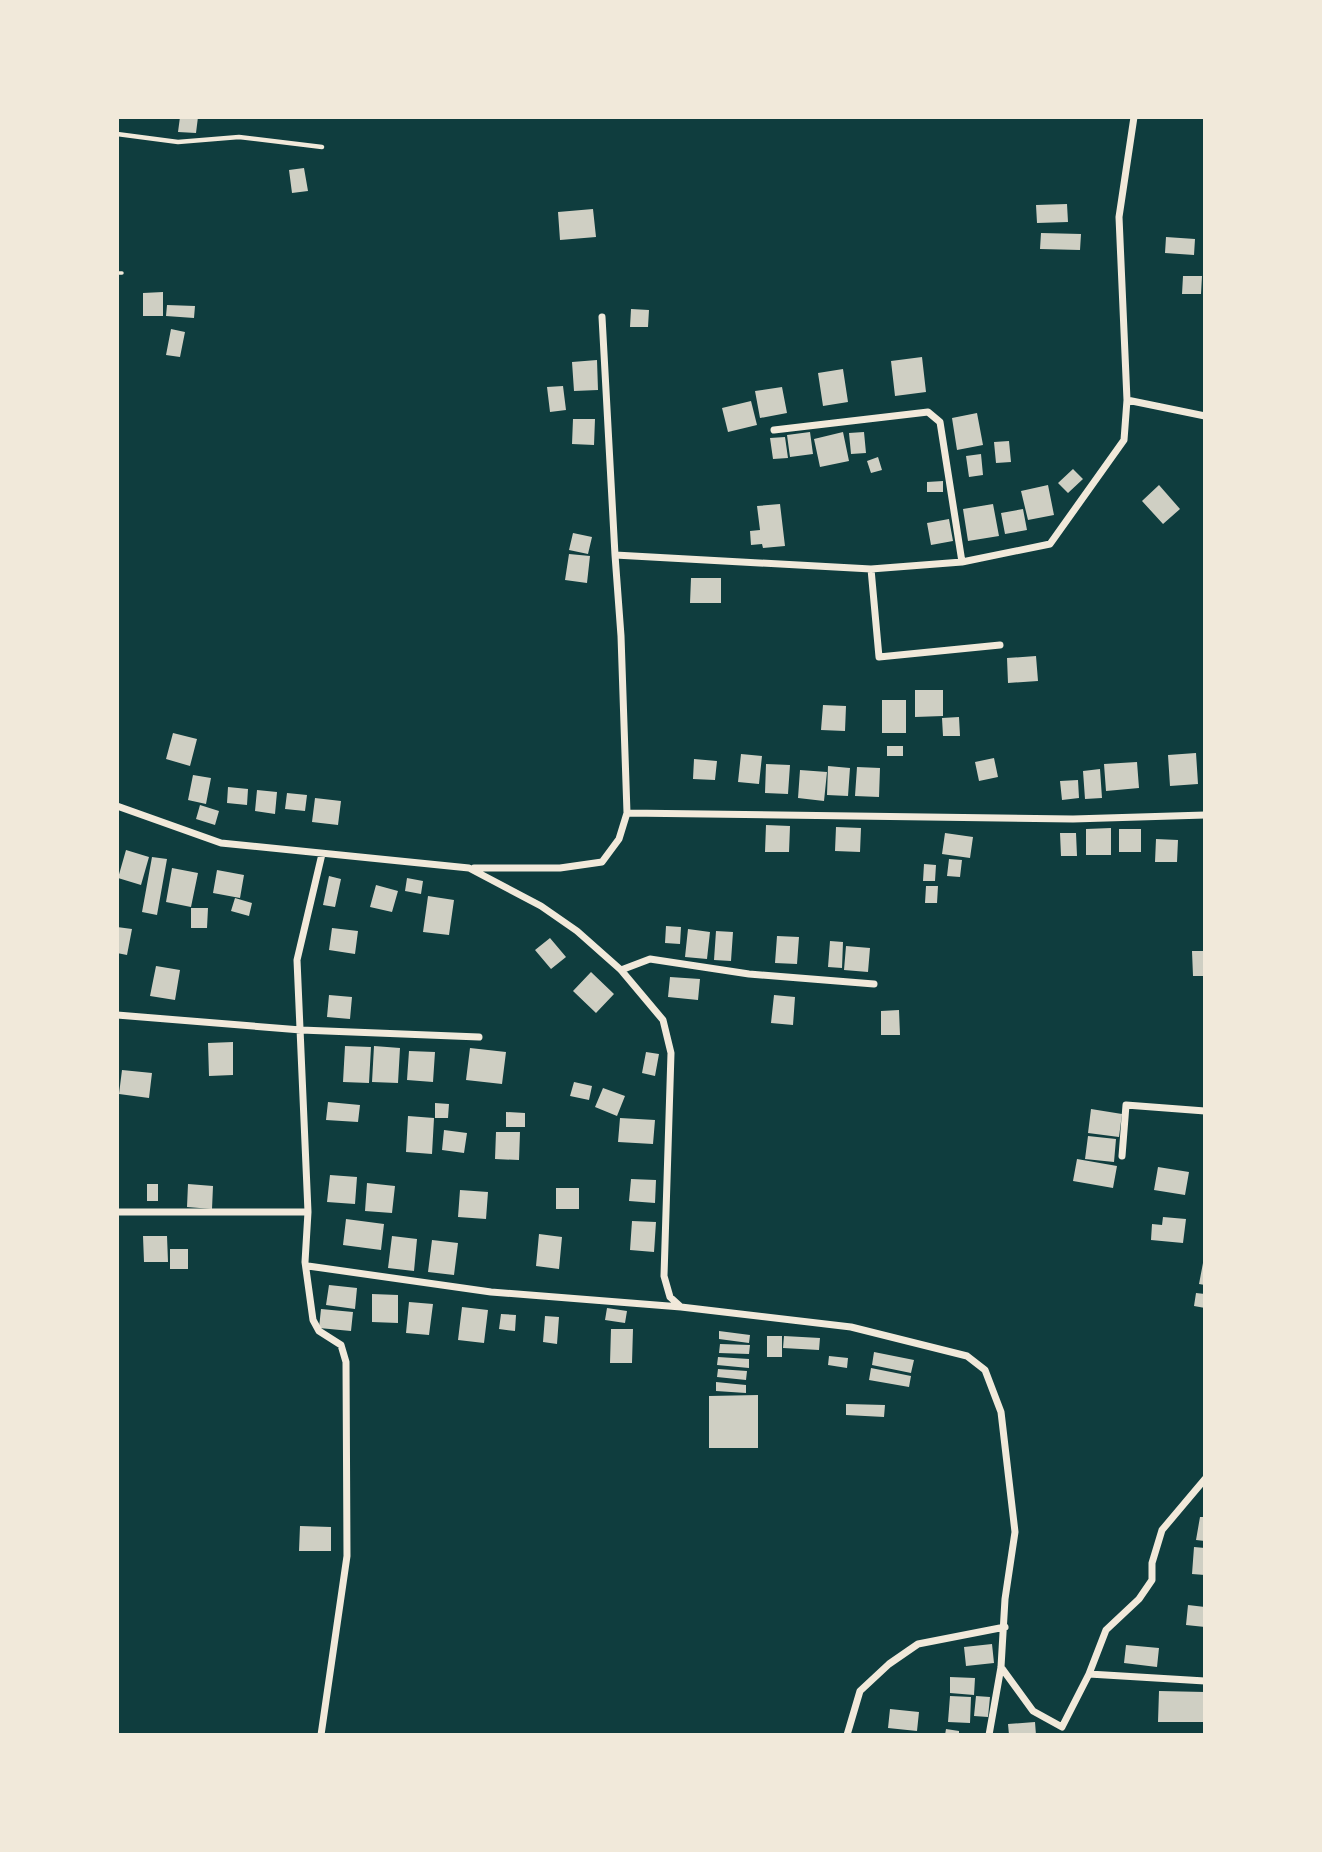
<svg xmlns="http://www.w3.org/2000/svg" width="1322" height="1852" viewBox="0 0 1322 1852" font-family="'Noto Sans',sans-serif">
  <rect width="100%" height="100%" fill="#0f3d3e"/>
  <path fill="#cfcfc3" d="M180,117H198L196,133L178,132Z
    M304,168L308,191L292,193L289,170Z
    M1067,204L1068,222L1037,223L1036,205Z
    M593,209L596,237L560,240L558,212Z
    M1041,233L1081,234L1080,250L1040,249Z
    M1166,237L1195,239L1194,255L1165,253Z
    M1183,276H1202L1201,294H1182Z
    M163,292V316H143V293Z
    M167,305L195,306L194,318L166,316Z
    M631,309L649,310L648,327H630Z
    M171,329L185,332L180,357L166,355Z
    M922,357L926,392L895,396L891,361Z
    M597,360L598,390L574,391L572,362Z
    M843,369L848,402L823,406L818,373Z
    M563,386L566,410L550,412L547,387Z
    M782,387L787,413L760,418L755,391Z
    M751,401L757,425L728,432L722,408Z
    M977,413L983,445L957,450L952,418Z
    M573,419H595L594,445L572,444Z
    M810,432L813,454L790,457L787,435Z
    M843,432L849,461L820,467L814,439Z
    M864,432L866,453L851,454L849,433Z
    M785,437L788,458L773,459L770,438Z
    M1009,441L1011,462L996,463L994,442Z
    M981,454L983,475L969,477L966,456Z
    M878,457L882,470L871,473L867,461Z
    M1073,469L1083,479L1068,493L1058,483Z
    M943,481V492H927V482Z
    M1048,485L1054,515L1028,520L1021,491Z
    M1159,485L1180,509L1163,524L1142,501Z
    M780,504L785,546L763,548L762,544L751,545L750,531L760,530L757,506Z
    M993,504L999,536L968,541L963,509Z
    M1023,509L1027,530L1005,534L1001,513Z
    M949,519L953,541L931,545L927,523Z
    M573,533L592,537L588,554L569,550Z
    M569,554L590,556L587,583L565,580Z
    M691,578H721V603H690Z
    M1036,656L1038,681L1008,683L1007,658Z
    M915,690H943V716L915,717Z
    M882,700H906V733H882Z
    M823,705L846,706L845,731L821,730Z
    M959,717L960,736H943L942,718Z
    M173,733L197,739L190,766L166,759Z
    M887,746H903V756H887Z
    M1196,753L1198,784L1170,786L1168,755Z
    M741,754L762,756L759,784L738,782Z
    M994,758L998,777L979,781L975,762Z
    M694,759L717,761L715,780L693,779Z
    M1137,762L1139,788L1106,791L1104,764Z
    M766,764L790,765L788,794L765,793Z
    M828,766L850,768L848,796L827,795Z
    M857,767L880,768L879,797L855,796Z
    M1100,769L1102,798L1085,799L1083,771Z
    M800,770L827,772L824,801L798,798Z
    M193,775L211,778L206,804L188,800Z
    M1078,780L1079,798L1062,800L1060,781Z
    M228,787L248,789L247,805L227,803Z
    M257,790L277,792L275,814L255,811Z
    M287,793L307,795L305,811L285,809Z
    M315,798L341,801L338,825L312,822Z
    M200,805L219,811L215,825L196,819Z
    M766,825L790,826L789,852H765Z
    M836,827L861,828L860,852L835,851Z
    M1111,828V855H1086V829Z
    M1119,829H1141V852H1119Z
    M945,833L973,837L970,858L942,854Z
    M1060,833H1076L1077,856H1061Z
    M1156,839L1178,840L1177,862H1155Z
    M126,850L149,857L141,885L118,878Z
    M152,857L167,859L157,915L142,912Z
    M949,859L962,860L960,877L947,876Z
    M924,864L936,865L935,881H923Z
    M172,868L198,873L191,907L166,902Z
    M217,870L244,875L240,898L213,893Z
    M329,876L341,879L335,907L323,905Z
    M407,878L423,881L421,894L405,891Z
    M376,885L398,891L392,912L370,907Z
    M926,886H938L937,903H925Z
    M428,896L454,900L449,935L423,932Z
    M235,898L252,903L249,916L231,911Z
    M191,908H208L207,928H191Z
    M666,926L681,927L680,944L665,943Z
    M117,927L132,929L127,955L117,953Z
    M332,928L358,931L355,954L329,950Z
    M688,929L710,932L707,959L685,957Z
    M716,931L733,932L731,961L714,960Z
    M777,936L799,937L797,964L775,963Z
    M550,938L566,957L551,969L535,950Z
    M830,941L843,942L842,968L828,967Z
    M846,946L870,948L868,972L844,970Z
    M1192,951H1205V976H1193Z
    M156,966L180,970L175,1000L150,996Z
    M591,972L614,994L596,1013L573,991Z
    M670,977L700,979L698,1000L668,997Z
    M329,995L352,997L350,1019L327,1017Z
    M774,995L795,997L793,1025L771,1023Z
    M899,1010L900,1035H881V1011Z
    M233,1042V1075L209,1076L208,1043Z
    M345,1046L371,1047L369,1083L343,1082Z
    M374,1046L400,1048L398,1083L372,1082Z
    M470,1048L506,1052L502,1084L466,1080Z
    M409,1051L435,1052L433,1082L407,1080Z
    M646,1052L659,1054L655,1076L642,1073Z
    M122,1070L152,1073L149,1098L119,1094Z
    M574,1082L592,1086L589,1100L570,1096Z
    M603,1088L625,1096L617,1116L595,1107Z
    M328,1102L360,1105L358,1122L326,1120Z
    M435,1103L449,1104L448,1118H435Z
    M1091,1109L1122,1114L1119,1137L1088,1133Z
    M506,1112L525,1113V1127H506Z
    M408,1116L434,1118L432,1154L406,1152Z
    M620,1118L655,1120L653,1144L618,1142Z
    M444,1130L467,1133L464,1153L442,1150Z
    M496,1132H520L519,1160L495,1159Z
    M1088,1136L1116,1139L1114,1162L1085,1159Z
    M1077,1159L1117,1166L1113,1188L1073,1181Z
    M1158,1167L1189,1172L1185,1195L1154,1190Z
    M330,1175L357,1177L355,1204L327,1202Z
    M631,1179L656,1180L655,1203L629,1201Z
    M367,1183L395,1186L392,1213L365,1211Z
    M147,1184H158V1201H147Z
    M188,1184L213,1186L212,1209L187,1207Z
    M556,1188H579V1209H556Z
    M460,1190L488,1192L486,1219L458,1217Z
    M1163,1217L1186,1219L1183,1243L1151,1240L1152,1224L1162,1225Z
    M346,1219L384,1224L381,1250L343,1245Z
    M632,1221L656,1222L654,1252L630,1250Z
    M539,1234L562,1237L559,1269L536,1266Z
    M143,1236H167L168,1262H144Z
    M392,1236L417,1239L414,1271L388,1268Z
    M432,1240L458,1243L454,1275L428,1272Z
    M170,1249H188V1269H170Z
    M1203,1263H1205V1285L1199,1284Z
    M329,1285L357,1288L355,1309L326,1305Z
    M1196,1293L1205,1294V1308L1194,1306Z
    M372,1294L398,1295V1323L372,1322Z
    M409,1302L433,1304L429,1335L406,1333Z
    M462,1307L488,1310L484,1343L458,1340Z
    M607,1308L627,1311L625,1323L605,1320Z
    M321,1309L353,1312L351,1331L319,1328Z
    M501,1314L516,1315L515,1331L499,1329Z
    M545,1316L559,1317L557,1344L543,1342Z
    M611,1329H633L632,1363H610Z
    M719,1331L750,1335L749,1343L719,1339Z
    M767,1336H782V1357H767Z
    M784,1336L820,1338L819,1350L783,1348Z
    M720,1344L750,1345L749,1354L719,1353Z
    M874,1352L914,1360L911,1373L872,1365Z
    M829,1356L848,1358L847,1368L828,1365Z
    M718,1357L749,1359V1368L717,1365Z
    M871,1368L911,1376L909,1387L869,1380Z
    M718,1369L747,1371L746,1380L717,1377Z
    M716,1382L746,1385V1393L716,1391Z
    M758,1395V1448H709V1396Z
    M846,1404L885,1405L884,1417L846,1415Z
    M1200,1517H1205V1541L1196,1540Z
    M300,1526L331,1527V1551H299Z
    M1194,1547L1205,1548V1575L1192,1574Z
    M1188,1605L1205,1607V1627L1186,1625Z
    M992,1644L994,1663L966,1666L964,1647Z
    M1126,1645L1159,1648L1157,1667L1124,1663Z
    M950,1677L975,1678L974,1695L950,1693Z
    M1159,1691L1205,1692V1722H1158Z
    M950,1696L971,1697L970,1723L948,1722Z
    M976,1696L990,1697L988,1717L974,1716Z
    M890,1709L919,1712L917,1731L888,1728Z
    M1035,1722L1036,1735H1009L1008,1724Z
    M946,1729L959,1731V1735H945Z"/>
  <g fill="none" stroke-linecap="round" stroke-linejoin="round">
    <path stroke="#f1e9da" stroke-width="3.5" d="M117,273H122"/>
    <path stroke="#f1e9da" stroke-width="4.5" d="M117,134L178,142L239,137L322,147"/>
    <path stroke="#f1e9da" stroke-width="7" d="M602,317L615,555
      M1127,400L1205,416
      M774,430L928,412L940,422L962,562
      M871,569L879,657L1000,645
      M117,806L221,843L469,868L541,906L577,931L621,970L663,1020L671,1053L664,1276L670,1297L681,1307L851,1327L967,1356L985,1370L1001,1412L1015,1532L1005,1599L1001,1667L989,1735
      M627,813L621,636L615,555L871,569L962,562L1050,544L1124,440L1127,400L1119,217L1134,117
      M474,868H560L602,862L619,839L627,813L1073,819L1205,815
      M621,970L650,959L749,974L874,984
      M117,1015L301,1030L479,1037
      M1122,1156L1126,1105L1205,1111
      M117,1212H308
      M308,1266L491,1292L681,1307
      M1001,1667L1033,1711L1062,1727L1089,1674L1205,1681
      M1089,1674L1106,1630L1139,1599L1152,1580V1563L1162,1530L1205,1479
      M321,1735L347,1556L346,1362L341,1345L319,1331L313,1320L305,1262L308,1212L297,960L322,854
      M847,1735L860,1691L889,1664L918,1644L1005,1627"/>
  </g>
  <rect width="1322" height="1852" fill="none" stroke="#f1e9da" stroke-width="238"/>
</svg>
